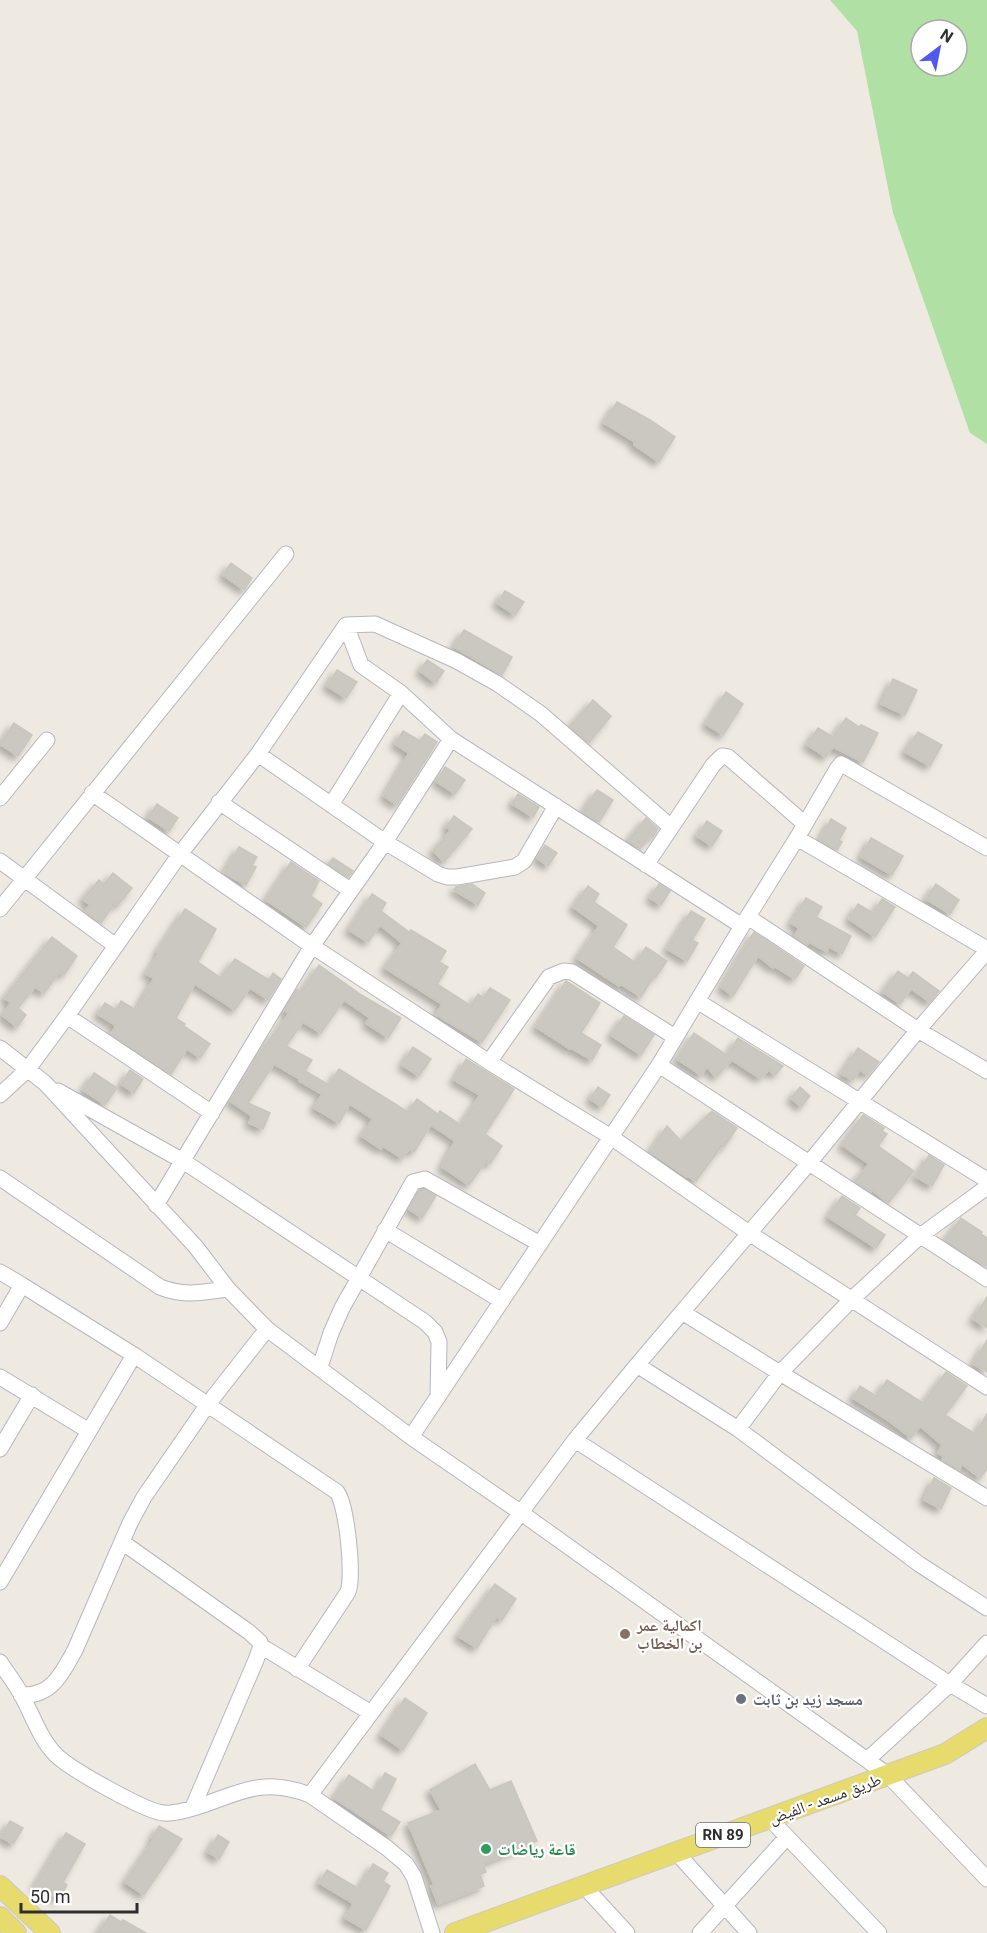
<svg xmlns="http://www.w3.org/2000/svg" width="987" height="1933" viewBox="0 0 987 1933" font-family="Roboto,'Noto Naskh Arabic',sans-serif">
  <defs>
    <filter id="shadow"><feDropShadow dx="-4.5" dy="4.5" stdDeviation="3" flood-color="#0004"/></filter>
  </defs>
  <rect width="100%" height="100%" fill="#eeeae2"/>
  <path fill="#b0e0a3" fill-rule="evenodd" d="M830,0H987V444L970,433L893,213L857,31ZM921,30H957V66H921Z"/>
  <path fill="#cac8c0" stroke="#cac6bb" stroke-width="1.5" filter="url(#shadow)" d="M617,402L650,420L675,437L659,462L634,445L635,442L604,423Z
    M231,563L252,578L244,590L223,575Z
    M505,591L524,602L515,615L497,603Z
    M464,630L512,657L502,675L454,647Z
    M427,660L444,671L436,683L420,671Z
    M337,670L357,682L346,698L327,686Z
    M893,679L917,690L905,715L881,704Z
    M726,692L743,704L723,735L706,724Z
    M593,700L611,716L589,743L570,726Z
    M846,718L859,727L861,725L878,733L863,762L833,747L826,757L807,745L818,728L833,737Z
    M14,723L32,735L18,756L0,744Z
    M403,731L420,741L425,734L437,742L397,805L384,796L409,753L395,744Z
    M918,732L942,745L930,766L905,752Z
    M445,767L465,780L455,794L436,781Z
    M597,790L613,800L599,822L583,812Z
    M518,794L539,807L533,817L512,804Z
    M157,804L178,818L169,831L148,817Z
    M454,816L472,829L444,862L433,851L451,830L446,827Z
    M646,818L658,829L653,837L651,835L640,849L628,840Z
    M831,819L846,828L839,840L842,842L837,850L820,840Z
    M707,821L722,831L712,846L697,836Z
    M871,838L903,856L892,875L861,857Z
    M545,845L557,853L548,866L537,858Z
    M239,847L257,857L252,865L256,867L246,885L224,873Z
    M333,858L353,871L348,877L328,864Z
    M291,862L319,881L311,896L322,904L306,927L266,900Z
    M113,873L132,888L118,905L115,903L101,923L85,911L90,905L83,899L99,880L104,884Z
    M472,884L485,893L478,905L454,890L456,887Z
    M659,884L670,891L661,905L650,898Z
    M936,884L959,900L950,914L926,899Z
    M588,886L599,894L594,902L627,925L613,947L636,963L646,947L667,961L656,977L654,976L641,997L621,984L619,986L577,958L599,926L573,907Z
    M372,894L386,903L381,911L409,932L411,930L446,951L439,962L448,967L437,984L471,1006L478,994L484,998L490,988L510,1000L482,1042L436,1015L442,1004L385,968L402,943L380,925L368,942L349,930Z
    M806,898L822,907L816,917L851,936L842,954L829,947L827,952L809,942L807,945L795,936L799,928L791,923Z
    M882,899L895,907L875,937L849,919L858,904L873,913Z
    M185,909L216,929L198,962L221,978L235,959L269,980L273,973L281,979L268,1000L250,988L235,1010L195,984L176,1018L185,1024L184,1026L210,1044L200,1058L187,1049L171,1074L111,1034L116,1026L98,1014L105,1003L116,1010L121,1001L136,1010L154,978L146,974L159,953L157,952Z
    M691,911L705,919L692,940L698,943L687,961L667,949Z
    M754,932L804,966L795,979L774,966L773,968L758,956L733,996L721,987Z
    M52,937L77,956L64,975L60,972L44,993L35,987L18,1008L26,1015L17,1027L2,1015L11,1003L4,998Z
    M319,965L363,996L401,1018L388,1038L366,1023L370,1018L344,1000L321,1033L303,1022L286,1046L312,1060L305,1071L329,1085L339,1069L408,1112L417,1099L438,1114L440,1111L461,1125L480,1095L454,1080L466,1059L514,1089L485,1134L502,1146L490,1164L486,1161L469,1185L442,1167L455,1141L431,1125L414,1152L409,1149L402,1158L383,1146L381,1149L361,1136L373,1119L350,1104L339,1123L314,1108L322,1094L299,1081L300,1079L274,1064L248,1103L270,1113L263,1129L249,1123L252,1116L230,1101L259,1057L258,1056L273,1034L274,1035L289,1013L284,1011L297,989L301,992Z
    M898,971L908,978L913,972L939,991L930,1002L911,989L900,1004L883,992Z
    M566,981L600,1003L581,1033L601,1045L592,1060L571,1048L570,1049L536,1027Z
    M624,1016L654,1035L641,1055L611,1035Z
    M694,1033L727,1055L738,1038L783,1066L775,1075L769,1070L760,1078L732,1060L716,1077L707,1067L701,1075L677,1059Z
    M413,1047L431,1059L419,1076L402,1065Z
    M858,1048L879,1062L868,1075L860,1070L853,1080L841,1074Z
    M130,1070L143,1079L134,1093L121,1084Z
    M94,1073L117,1088L105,1105L83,1090Z
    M598,1087L610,1095L602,1107L590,1099Z
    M800,1087L810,1096L801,1107L791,1098Z
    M712,1111L737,1128L724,1147L722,1146L696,1181L688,1176L687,1177L650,1152L667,1126L681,1141Z
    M863,1115L884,1128L882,1131L887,1134L878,1146L914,1171L888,1203L872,1190L871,1192L855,1181L869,1164L842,1145Z
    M929,1155L944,1165L932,1186L916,1177Z
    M424,1189L436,1196L422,1218L409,1209L419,1190Z
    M842,1196L860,1208L855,1215L885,1235L876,1248L828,1217Z
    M961,1218L982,1232L981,1234L987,1238V1267L945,1240Z
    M987,1297V1328L973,1319Z
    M987,1340V1372L973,1364Z
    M946,1372L967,1386L945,1415L975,1434L987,1414V1469L980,1478L962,1464L959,1470L942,1460L944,1457L938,1453L942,1445L920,1426L911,1438L889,1421L853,1398L860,1386L876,1396L887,1380L923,1403Z
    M934,1478L951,1488L941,1509L924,1500Z
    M495,1584L516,1599L502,1620L497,1616L477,1648L458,1636Z
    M405,1698L427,1713L403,1750L381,1735Z
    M475,1764L490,1790L511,1781L537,1841L483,1864L486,1872L480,1874L484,1886L438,1904L431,1886L434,1885L408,1823L441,1810L430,1790Z
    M385,1773L396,1779L380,1810L400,1822L391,1836L334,1798L349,1775L375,1792Z
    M10,1821L23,1828L13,1844L1,1837Z
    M159,1826L182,1839L144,1895L125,1882L154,1839L152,1838Z
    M66,1833L85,1844L63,1882L67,1885L59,1899L35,1886Z
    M218,1835L229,1842L219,1859L208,1852Z
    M373,1864L388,1873L383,1881L390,1886L366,1930L345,1918L353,1904L351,1902L319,1883L327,1870L359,1889Z
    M110,1915L121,1922L123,1920L146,1933H98Z"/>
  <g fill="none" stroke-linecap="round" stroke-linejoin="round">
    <g stroke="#b5b6c0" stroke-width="17">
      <path id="minor" d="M346,625L375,624L457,661L498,684L541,714L671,827
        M258,754L385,842L438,874L447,877H457L515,867L524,861L556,806
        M92,793L312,946L489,1062L611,1137L749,1233L987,1387
        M0,798L47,740
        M219,802L350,890
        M331,805L401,693
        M797,838L987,949
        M987,848L845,766L841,764L837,769L797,838L742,926L659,1065L411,1437L520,1512L888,1775L987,1879
        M0,861L116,946
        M646,865L713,765L722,756L728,757L805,824
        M0,909L286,554
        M748,917L918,1030L987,1071
        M697,1001L987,1180
        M67,1016L212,1113
        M0,1048L45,1083L196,1247L228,1289L267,1329L411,1437
        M489,1062L549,977L564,971L572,972L675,1037
        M659,1065L987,1279
        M58,1091L183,1161L425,1322L435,1332L439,1342L438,1397
        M0,1095L28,1069L67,1016L180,854L258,754L346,625L361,665L401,693L451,739L742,926
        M0,1178L160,1287C185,1297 203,1292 228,1289
        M156,1205L312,946L385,842L451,739
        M385,1230L502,1301
        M0,1272L22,1285
        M682,1312L780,1373L987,1498
        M0,1323L22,1285L134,1355L337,1492C347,1506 354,1576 348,1592L297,1669
        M637,1365L738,1429L919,1564L987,1608
        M320,1367L331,1333L342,1308L413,1182L425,1179L540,1244
        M0,1377L89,1431
        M738,1429L780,1373L852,1299L920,1236L987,1187
        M575,1440L950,1684L987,1706
        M0,1449L32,1395
        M122,1542L249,1632L260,1642L261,1646L256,1660L193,1807
        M0,1582L134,1355
        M261,1646L371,1713
        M0,1662C7,1673 16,1684 22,1696C33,1716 40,1739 56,1755C70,1769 146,1812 164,1813C168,1814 174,1812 178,1812C230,1801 253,1773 310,1795
        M21,1695C52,1697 62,1673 75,1650L130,1523L144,1497L208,1404L267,1329
        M867,1760L950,1684L987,1643
        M770,1819L879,1933
        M676,1852L749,1933
        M583,1885L627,1933
        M432,1933L414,1877L406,1864L387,1848L310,1795L575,1440L637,1365L809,1163L918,1030L987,951
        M700,1933L787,1837"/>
    </g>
    <g stroke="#c9c9c9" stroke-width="22">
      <path id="major" d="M0,1886L50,1933
        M0,1917L16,1933
        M455,1933L945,1754L987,1728"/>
    </g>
    <use href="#minor" stroke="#fff" stroke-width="15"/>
    <use href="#major" stroke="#e7db6e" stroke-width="20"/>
  </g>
  <circle fill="#8d6e63" stroke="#fff" stroke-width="2" cx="625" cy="1634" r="6"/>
  <circle fill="#6b7280" stroke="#fff" stroke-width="2" cx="741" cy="1699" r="6"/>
  <circle fill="#2e9e5b" stroke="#fff" stroke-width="2" cx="486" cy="1849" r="6"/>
  <g text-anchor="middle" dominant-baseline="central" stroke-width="4.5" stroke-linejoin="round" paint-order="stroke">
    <rect fill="#fff" stroke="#6d6d6d" stroke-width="1.5" x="696" y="1823" width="54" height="24" rx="4.5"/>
    <g font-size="15" font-weight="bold" fill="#2e2e2e">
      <text x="723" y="1835">RN 89</text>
    </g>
    <g font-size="16" font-weight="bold" fill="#785e54" stroke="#fff" text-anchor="start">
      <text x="637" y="1625">اكمالية عمر<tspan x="637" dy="18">بن الخطاب</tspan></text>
    </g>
    <g font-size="16" font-weight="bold" fill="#5b616d" stroke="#fff" text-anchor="start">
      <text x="753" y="1699">مسجد زيد بن ثابت</text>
    </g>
    <g font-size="16" fill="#2e2e2e" stroke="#fff">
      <text transform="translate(825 1799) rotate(-20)">طريق مسعد - الفيض</text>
    </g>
    <g font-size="16" font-weight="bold" fill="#27864d" stroke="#fff" text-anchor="start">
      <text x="498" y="1849">قاعة رياضات</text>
    </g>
  </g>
  <g transform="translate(939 48) rotate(32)"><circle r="28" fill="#ffffff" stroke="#ababab" stroke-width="1.5"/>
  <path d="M0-4.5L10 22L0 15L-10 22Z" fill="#5059ed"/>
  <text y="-9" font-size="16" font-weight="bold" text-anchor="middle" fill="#2e2e2e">N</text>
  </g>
  <path d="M21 1903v9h116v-9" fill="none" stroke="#2e2e2e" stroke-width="3"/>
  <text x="30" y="1903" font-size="18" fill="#2e2e2e" stroke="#ffffff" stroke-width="4.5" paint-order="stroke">50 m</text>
</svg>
